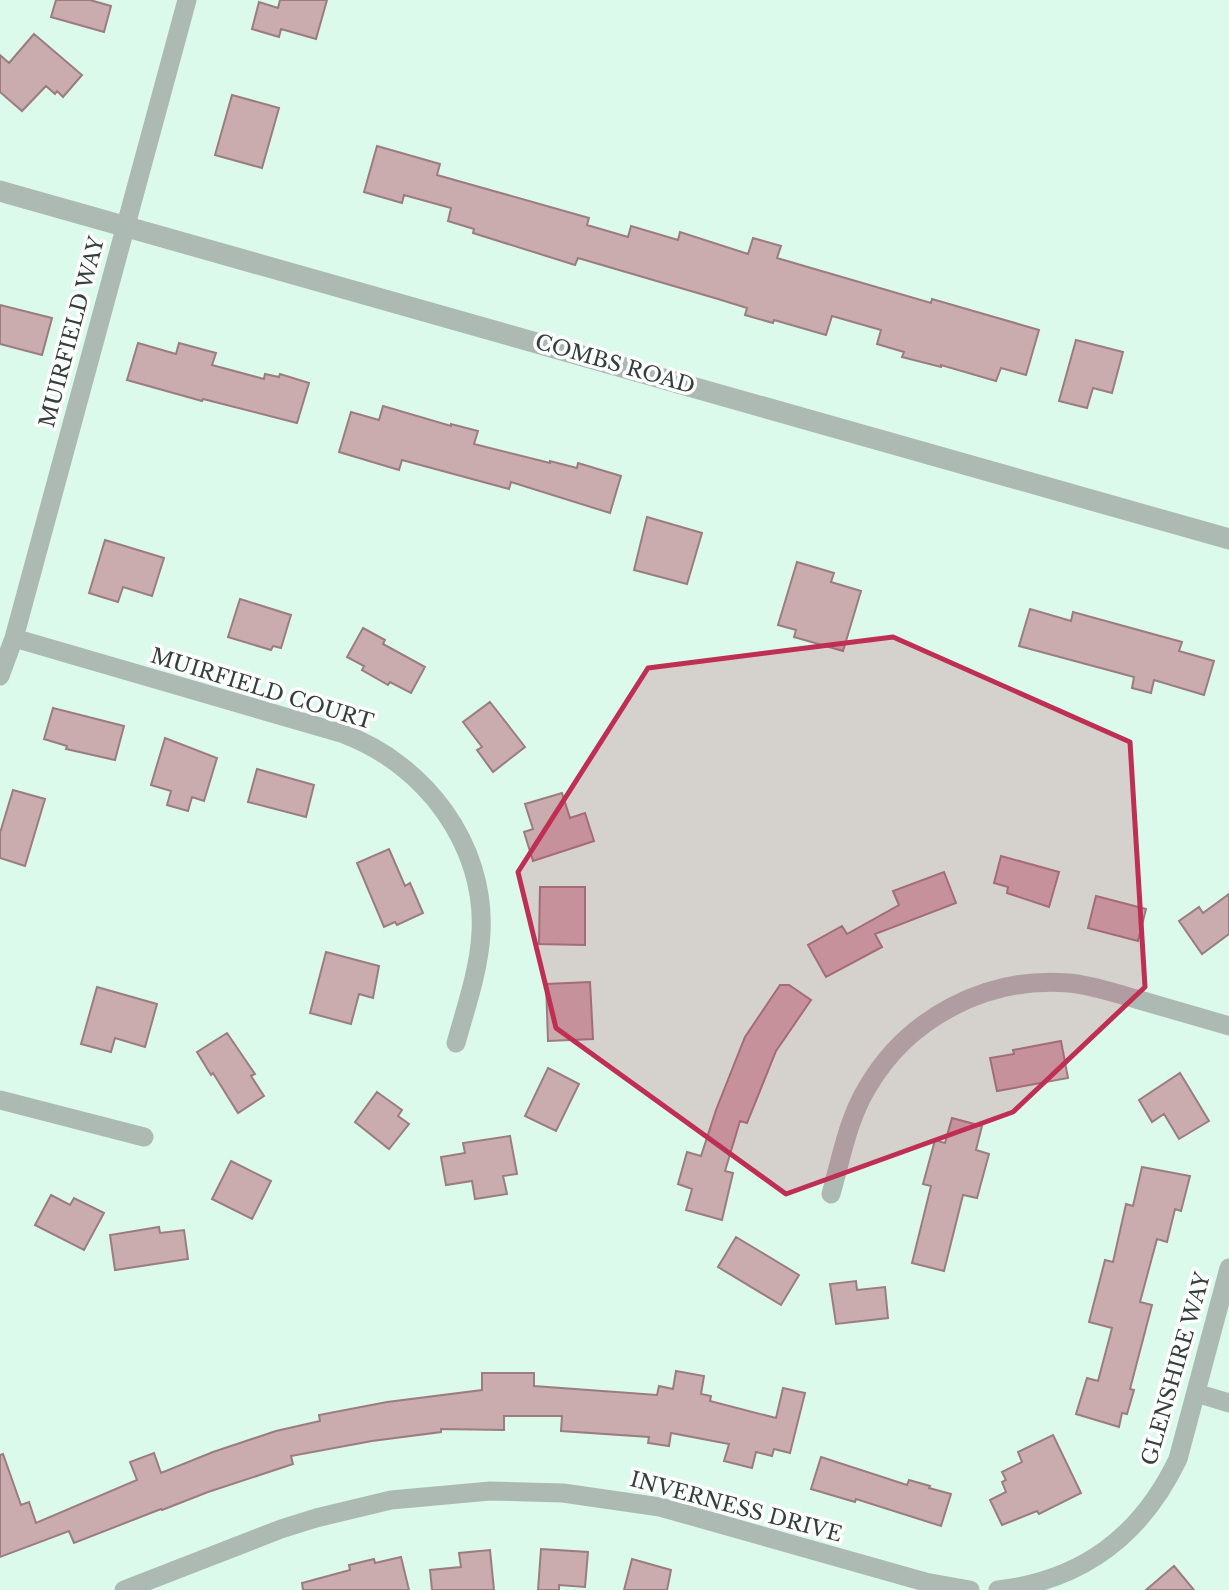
<svg xmlns="http://www.w3.org/2000/svg" width="1229" height="1590" viewBox="0 0 1229 1590" font-family="'Libre Baskerville',serif">
  <rect width="100%" height="100%" fill="#dbfaec"/>
  <path fill="#caabae" stroke="#9b7d80" stroke-width="2" d="M56,0H90L111,6L104,32L51,17Z
    M280,0H327L316,39L281,29L279,37L252,29L259,2L278,8Z
    M34,34L82,75L63,97L57,91L55,94L46,86L22,111L0,92V55L9,63Z
    M232,95L279,108L262,168L215,155Z
    M377,146L440,164L437,175L589,218L587,225L628,237L631,226L678,240L680,232L748,254L753,238L781,246L777,258L931,303L932,299L1039,330L1026,375L1001,368L996,381L941,365V367L902,357L904,352L877,344L881,330L832,316L826,335L774,320L773,323L745,315L747,308L718,299L578,258L575,265L473,233L474,229L448,221L451,208L404,195L402,203L364,192Z
    M0,305L52,318L42,355L0,344Z
    M1076,340L1123,352L1112,393L1093,388L1087,408L1059,401Z
    M138,343L176,354L179,343L216,353L212,365L264,379L265,374L279,377L280,374L309,383L297,423L203,399L202,401L127,380Z
    M383,406L451,426V424L478,431L474,444L550,463V461L577,468L578,463L621,476L610,513L511,482L509,489L402,460L399,470L339,452L351,412L379,420Z
    M647,517L702,533L687,584L634,570Z
    M105,540L164,558L152,596L123,587L118,602L89,593Z
    M797,562L834,573L831,582L861,591L843,651L794,637L796,630L778,625Z
    M240,599L291,615L281,648L273,646L271,650L228,637Z
    M1030,609L1071,621L1073,612L1182,642L1179,651L1214,661L1204,695L1154,680L1151,693L1132,688L1134,677L1019,646Z
    M363,628L385,640L383,644L425,667L411,693L390,682L388,685L362,670L364,666L347,657Z
    M490,702L525,747L493,772L477,750L482,747L463,722Z
    M53,708L124,726L115,760L66,749L67,746L44,739Z
    M165,738L217,758L204,801L192,797L188,811L167,805L171,791L151,785Z
    M257,769L314,785L306,817L248,802Z
    M13,790L45,799L25,866L0,858V833Z
    M562,793L570,818L585,813L594,841L533,861L524,832L533,829L525,804Z
    M389,849L405,886L410,883L423,913L397,925L395,922L384,927L357,863Z
    M1001,856L1059,872L1049,907L1007,893L1008,887L994,883Z
    M944,872L956,903L875,934L882,947L826,977L808,945L842,926L847,934L899,905L893,891Z
    M540,887H585V945L539,944Z
    M1229,894V934L1202,954L1179,921L1199,907L1203,913Z
    M1096,896L1146,909L1138,941L1088,928Z
    M326,952L379,966L373,998L359,994L351,1024L310,1013Z
    M590,982L593,1039L548,1041L546,984Z
    M780,985H789L811,1000L776,1051L747,1123L740,1121L725,1171L733,1173L722,1220L686,1210L692,1189L678,1184L687,1152L701,1156L716,1110L745,1037Z
    M97,987L157,1004L145,1047L115,1038L111,1052L81,1044Z
    M227,1033L255,1074L251,1076L264,1096L238,1113L213,1073L211,1075L197,1052Z
    M1061,1041L1068,1078L997,1091L990,1058L1014,1054L1013,1050Z
    M548,1068L579,1084L556,1131L525,1116Z
    M1180,1073L1209,1121L1179,1139L1164,1114L1152,1122L1139,1100Z
    M377,1092L402,1110L398,1116L409,1124L389,1149L355,1122Z
    M952,1118L982,1126L976,1150L989,1154L977,1198L963,1195L944,1271L912,1263L931,1186L923,1184L935,1140L945,1143Z
    M510,1136L517,1174L503,1176L507,1194L475,1199L472,1181L446,1185L441,1157L465,1153L463,1143Z
    M231,1161L271,1181L252,1219L212,1199Z
    M1142,1167L1190,1176L1181,1211L1175,1209L1167,1242L1157,1239L1140,1302L1152,1305L1130,1389L1134,1390L1127,1414L1122,1413L1119,1427L1076,1414L1087,1378L1098,1381L1112,1328L1089,1322L1105,1260L1113,1262L1126,1204L1133,1206Z
    M51,1195L70,1205L74,1198L104,1213L84,1250L35,1225Z
    M159,1227L160,1233L184,1230L188,1259L115,1270L110,1235Z
    M736,1237L799,1275L781,1305L718,1267Z
    M856,1281L857,1290L885,1287L888,1318L836,1324L830,1284Z
    M676,1371L704,1376L701,1394L711,1396L710,1401L776,1418L783,1388L805,1393L790,1453L774,1449L772,1456L756,1452L752,1468L724,1461L729,1444L671,1433L669,1446L648,1443L649,1437L561,1431L562,1416H504V1430L441,1429V1432L372,1441L291,1456L293,1464L208,1492L162,1510L161,1509L74,1543L69,1531L0,1557V1455L3,1454L21,1505L29,1502L36,1523L137,1480L130,1462L154,1453L161,1473L213,1452L276,1431L320,1421L319,1415L387,1402L482,1390V1373H534V1386L657,1395L659,1386L673,1389Z
    M1053,1435L1081,1493L1039,1514L1037,1511L1002,1525L990,1500L1006,1492L1002,1482L1006,1480L1002,1472L1022,1462L1018,1452Z
    M821,1457L907,1485L909,1480L930,1486L929,1488L951,1494L941,1526L856,1499L855,1502L811,1489Z
    M541,1549L588,1552L585,1587L559,1585V1590H538Z
    M490,1550L494,1590H432L430,1570L461,1567L459,1553Z
    M401,1557L409,1590H303L302,1583L350,1570L349,1565L374,1559L375,1563Z
    M632,1559L671,1570L667,1590H624Z
    M1174,1566L1194,1590H1146Z"/>
  <g fill="none" stroke-linecap="round" stroke-linejoin="round">
    <path stroke="#adbab4" stroke-width="19" d="M14,638L344,734C424,764 486,844 481,933C479,970 466,1007 456,1043
      M0,676L14,638L187,0
      M0,1100L144,1137
      M831,1194C841,1159 848,1119 867,1088C908,1017 988,976 1069,983C1092,985 1114,993 1136,999C1167,1008 1198,1017 1229,1026
      M1196,1393L1229,1403
      M124,1590L281,1529L316,1518L391,1500L490,1491L563,1493L660,1507L925,1582L970,1590
      M998,1590C1083,1580 1141,1536 1178,1459L1229,1268"/>
    <path stroke="#adbab4" stroke-width="21" d="M0,191L1229,539"/>
  </g>
  <path fill="#bf2f54" fill-opacity="0.2" stroke="#bf2f54" stroke-width="5" stroke-linejoin="round" d="M893,637L1130,742L1145,987L1013,1112L786,1194L556,1028L518,872L648,668Z"/>
  <g text-anchor="middle" dominant-baseline="central" stroke-width="7" stroke-linejoin="round" paint-order="stroke">
    <g font-size="21" fill="#34403b" stroke="#fff">
      <text transform="translate(72 332) rotate(-75)">MUIRFIELD WAY</text>
      <text transform="translate(615 364) rotate(16)">COMBS ROAD</text>
      <text transform="translate(262 689) rotate(17)">MUIRFIELD COURT</text>
      <text transform="translate(1176 1369) rotate(-74)">GLENSHIRE WAY</text>
      <text transform="translate(736 1507) rotate(15)">INVERNESS DRIVE</text>
    </g>
  </g>
</svg>
